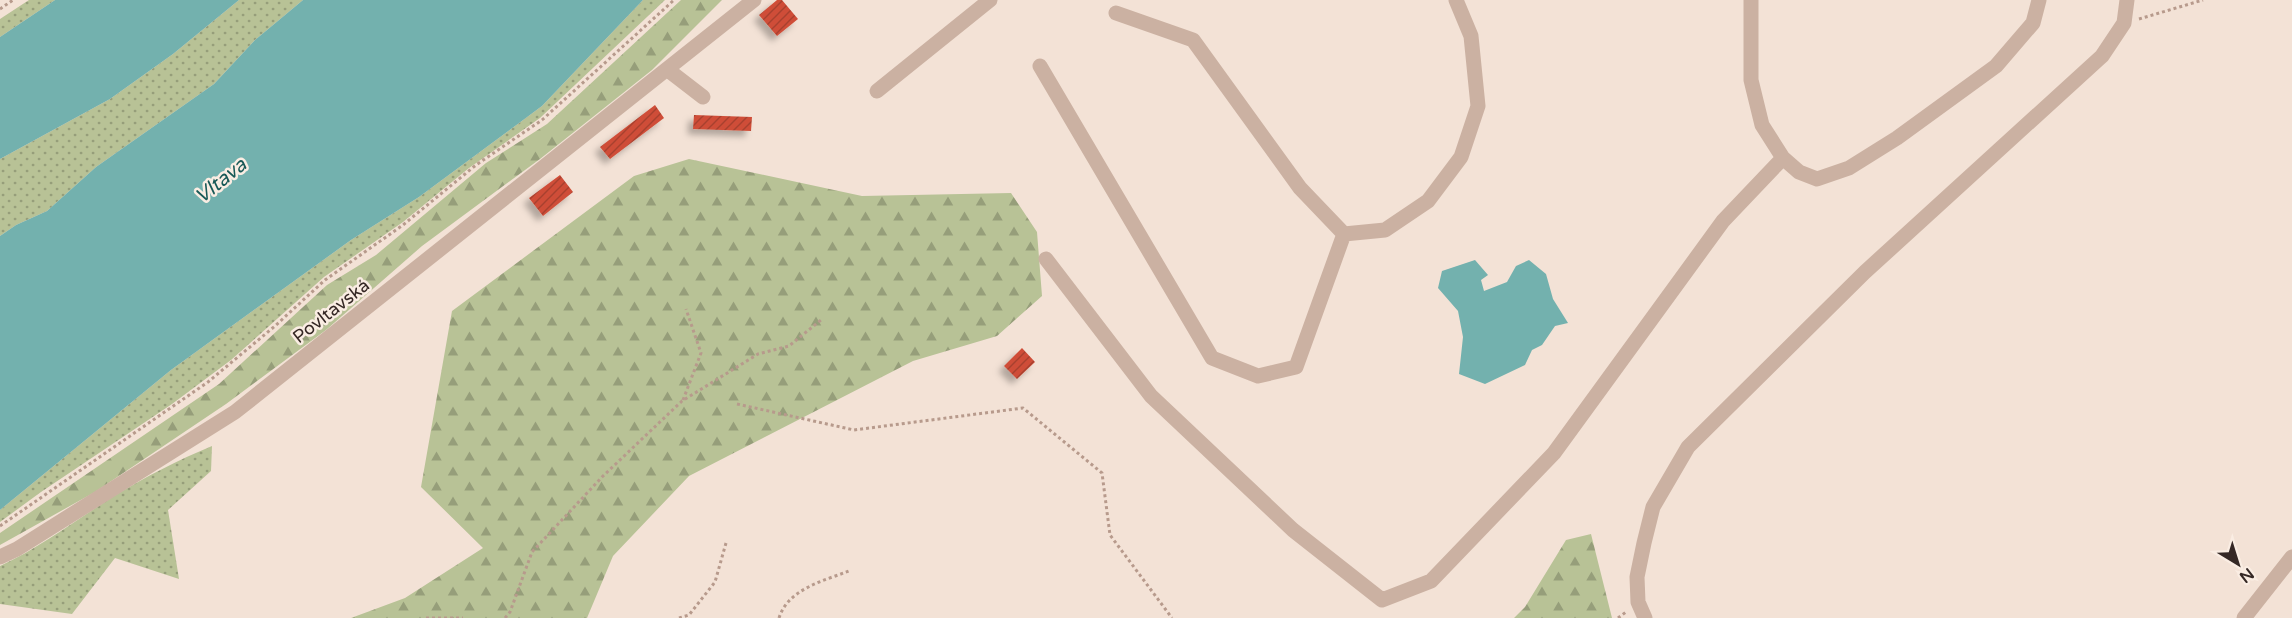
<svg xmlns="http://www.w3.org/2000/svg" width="2292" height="618" viewBox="0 0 2292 618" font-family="'Varela Round',sans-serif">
  <defs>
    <pattern id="grass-dots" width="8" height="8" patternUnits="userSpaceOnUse" patternTransform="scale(1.5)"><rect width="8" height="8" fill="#b8c296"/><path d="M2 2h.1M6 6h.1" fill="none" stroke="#969e7a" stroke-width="1.8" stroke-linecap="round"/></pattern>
    <pattern id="forest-firs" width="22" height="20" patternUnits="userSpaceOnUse" patternTransform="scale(1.5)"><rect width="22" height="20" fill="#b8c296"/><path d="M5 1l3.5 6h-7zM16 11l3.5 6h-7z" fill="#969e7a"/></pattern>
    <pattern id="building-hatch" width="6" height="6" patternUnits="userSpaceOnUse" patternTransform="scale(1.5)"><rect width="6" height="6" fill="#cf4e38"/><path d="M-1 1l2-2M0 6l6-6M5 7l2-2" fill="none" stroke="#a9412f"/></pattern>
    <filter id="shadow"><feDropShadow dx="-5.5" dy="5.5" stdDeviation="3" flood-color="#0004"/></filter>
  </defs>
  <rect width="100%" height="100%" fill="#f3e2d6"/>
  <path fill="url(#grass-dots)" d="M29,0H55L0,37V19Z
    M239,0H303L255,40L214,84L96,167L47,211L16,225L0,236V159L110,99L173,54Z
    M643,0H665L540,118L469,168L403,222L324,277L231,360L172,404L41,492L0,522V510L171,370L351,240L419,197L542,106Z
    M212,446L211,471L168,510L179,579L115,558L72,614L0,604V566C41,547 76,520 114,496C145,477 178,460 212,446Z"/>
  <path fill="url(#forest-firs)" d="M681,0H722L652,70L540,159L422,246L326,330L226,404L95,492L0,545V533L219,384L327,285L376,255L486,163L547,124Z
    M689,159L862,196L1011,193L1037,232L1042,296L997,336L913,361L689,476L613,556L587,618H351L405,598L483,548L421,487L452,311L634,176Z
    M1591,534L1612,618H1514L1525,607L1566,540Z"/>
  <path fill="#73b1ae" d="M55,0H239L173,54L110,99L0,159V37Z
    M303,0H643L542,106L419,197L351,240L171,370L0,510V236L16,225L47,211L96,167L214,84L255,40Z
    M1475,260L1488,275L1481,280L1484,291L1507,282L1516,266L1529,260L1546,274L1553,299L1568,323L1555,326L1542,345L1532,350L1525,365L1485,384L1459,374L1463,337L1458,311L1438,288L1442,271Z"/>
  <path fill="url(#building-hatch)" filter="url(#shadow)" d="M777,0H782L798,19L777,36L759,15Z
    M655,105L664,118L610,159L600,147Z
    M694,115L752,117L751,131L693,129Z
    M560,175L573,192L543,216L529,198Z
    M1022,348L1035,362L1017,379L1004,366Z"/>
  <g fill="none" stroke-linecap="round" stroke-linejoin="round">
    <path stroke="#b79a8c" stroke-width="3" stroke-dasharray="3 3" stroke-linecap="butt" d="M0,9L13,0
      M2139,19L2203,0
      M683,400L701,353L686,309
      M737,404L854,430L1023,408L1102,473L1110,535L1172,618
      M0,526L208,382L275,326L325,280L403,225L476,165L542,120L674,0
      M426,618H463
      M505,618L510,612L532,552L602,477L682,401L758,354L789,346L821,320
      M679,618L689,615L715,582L726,543
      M779,618C788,589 823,581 849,571
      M1618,618L1626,612"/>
    <path stroke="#cbb1a2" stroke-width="15" d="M1751,0V80L1762,125L1783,158L1799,172L1817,179L1849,168L1897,138L1996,66L2033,23L2039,0
      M1116,13L1193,40L1300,188L1344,234L1385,230L1428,201L1461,157L1478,106L1471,36L1456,0
      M1040,66L1212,358L1258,376L1296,367L1344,234
      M668,70L703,97
      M877,91L990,0
      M1046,259L1151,396L1293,530L1382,600L1431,581L1554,453L1723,221L1783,158
      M0,557L17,549L235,412L754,0
      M1645,618L1638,602L1637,577L1644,543L1653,507L1688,447L1865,272L2102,56L2124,23L2127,0
      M2244,618L2292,557"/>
  </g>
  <g text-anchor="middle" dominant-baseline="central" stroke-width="5" stroke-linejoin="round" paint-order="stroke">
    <g font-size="18" fill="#352825" stroke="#faede3">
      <text transform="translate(331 311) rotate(-38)">Povltavská</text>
    </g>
    <g font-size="20" font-style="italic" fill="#185957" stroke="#faede3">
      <text transform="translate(221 181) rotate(-39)">Vltava</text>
    </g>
  </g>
  <g transform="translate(2238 564) rotate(142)" stroke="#faede3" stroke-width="4.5" paint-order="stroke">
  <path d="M0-4.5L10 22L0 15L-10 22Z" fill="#352825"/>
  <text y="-9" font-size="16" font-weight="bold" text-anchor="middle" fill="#352825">N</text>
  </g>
</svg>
